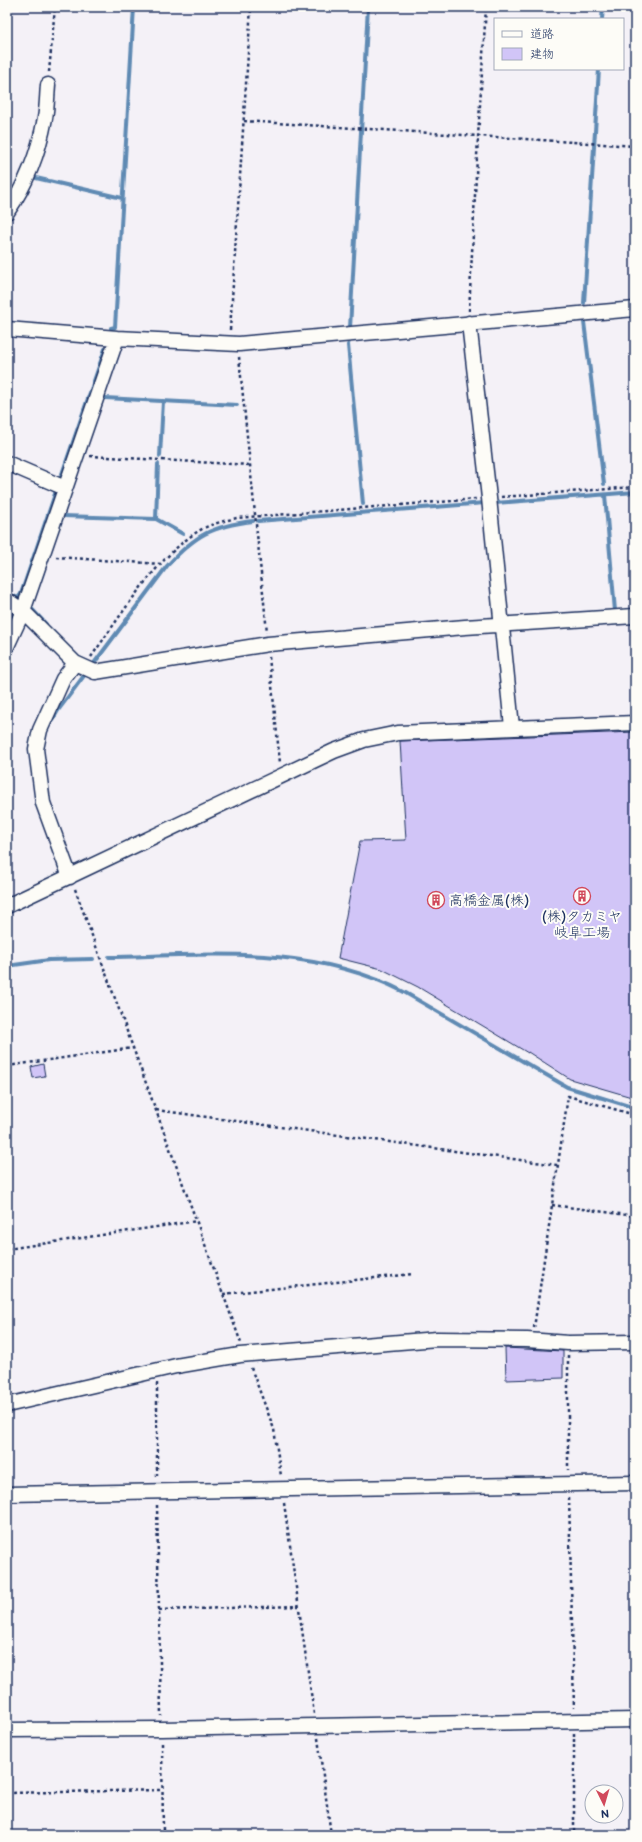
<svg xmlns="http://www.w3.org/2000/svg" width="642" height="1842" viewBox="0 0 642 1842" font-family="'Balsamiq Sans','Klee One',sans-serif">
  <rect width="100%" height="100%" fill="#f4f1f7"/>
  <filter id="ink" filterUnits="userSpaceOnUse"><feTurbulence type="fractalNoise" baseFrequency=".025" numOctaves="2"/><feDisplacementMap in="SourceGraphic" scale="8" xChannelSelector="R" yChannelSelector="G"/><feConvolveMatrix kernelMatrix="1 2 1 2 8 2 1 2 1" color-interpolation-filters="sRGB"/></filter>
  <g filter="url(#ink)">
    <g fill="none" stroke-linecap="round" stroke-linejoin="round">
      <path stroke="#5f8ab3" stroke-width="4" d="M602,19L603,7
        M36,178L122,198
        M584,303L599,69
        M584,322L604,484
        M111,328L115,327L134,7
        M350,328L368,7
        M348,345L363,504
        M105,398L237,405
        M160,456L163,401
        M60,480L105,349
        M605,495L615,611H611
        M495,503L635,492
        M63,516L156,519L183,534
        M156,519L158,464
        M258,521L485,503
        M7,593L18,598L21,594L57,488
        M32,609L46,624
        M7,629L13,616
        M92,666L167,566C195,535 212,526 253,521
        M50,724L59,709L86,673
        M109,957C209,955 312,944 404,992L567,1087L635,1108
        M7,966L49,960L93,959"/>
    </g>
    <path fill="#d1c5f7" stroke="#1b2f5e" d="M635,732V1098L570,1079L528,1052V1053L418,987L382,969L338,958L360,841L406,840L400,741Z
      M43,1064L45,1076L33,1078L31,1067Z
      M505,1348L563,1351V1378L506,1380Z"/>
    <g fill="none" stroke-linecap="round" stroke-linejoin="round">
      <g stroke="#1b2f5e" stroke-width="17">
        <path id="minor" d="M7,212C26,185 39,151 45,118C47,108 47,96 48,85
          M469,323L489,498L512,727
          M7,329L117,338L239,344L635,309
          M7,463L65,488
          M7,600L23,611L75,663L95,672L268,644L465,627L635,616
          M7,646L23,611L117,338
          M70,877L43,803L36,749L40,730L63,679L75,663
          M7,906L334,751L364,740L398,733L635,723
          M7,1405L176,1366L240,1355L437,1339L527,1340L568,1343L635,1342
          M7,1494L635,1483
          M7,1730L162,1729L635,1720"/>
      </g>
      <path stroke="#1b2f5e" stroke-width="2.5" stroke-dasharray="3 3" stroke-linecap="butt" d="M49,72L55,7
        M244,121L635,146
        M469,311L478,137L486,7
        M230,330L251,7
        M239,357L267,632
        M90,456L250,465
        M501,497L635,487
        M56,557L161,564
        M91,657C120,617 156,558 197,532C209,524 224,521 237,518L476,499
        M269,657L280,763
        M75,889L241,1343
        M7,1066L133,1048
        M156,1110L557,1165
        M552,1205L635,1216
        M7,1249L197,1221
        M223,1294L413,1274
        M534,1328L568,1096L635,1115
        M568,1355V1470
        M251,1368L274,1429L281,1476
        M157,1383V1478
        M569,1497L574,1708
        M284,1503L314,1714
        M157,1505L161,1716
        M159,1610L299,1606
        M574,1733V1835
        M318,1738L331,1835
        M162,1743L163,1835
        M7,1793L162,1790"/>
      <use href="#minor" stroke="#fdfcf7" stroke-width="14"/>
    </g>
  </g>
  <defs>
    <g id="building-ring" transform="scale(0.9)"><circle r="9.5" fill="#fdfcf7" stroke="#d1495b" stroke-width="1.5"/><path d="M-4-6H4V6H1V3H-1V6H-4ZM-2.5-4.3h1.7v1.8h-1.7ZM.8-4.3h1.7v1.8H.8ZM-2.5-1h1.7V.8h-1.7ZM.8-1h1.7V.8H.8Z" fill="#d1495b"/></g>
  </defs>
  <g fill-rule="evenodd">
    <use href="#building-ring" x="582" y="896"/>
    <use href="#building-ring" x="436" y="900"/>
  </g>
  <g text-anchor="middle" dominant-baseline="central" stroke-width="4" stroke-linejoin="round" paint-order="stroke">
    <g font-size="14" fill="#1b2f5e" stroke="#fdfcf7" text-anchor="start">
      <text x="449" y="900">高橋金属(株)</text>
      <text x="582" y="916" text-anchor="middle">(株)タカミヤ<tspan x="582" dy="16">岐阜工場</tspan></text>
    </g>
  </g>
  <rect width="642" height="1842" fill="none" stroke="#fdfcf7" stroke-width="24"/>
  <rect x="12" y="12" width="618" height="1818" fill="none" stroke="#1b2f5e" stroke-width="1.5" filter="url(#ink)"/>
  <rect x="494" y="18" width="130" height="52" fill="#fdfcf7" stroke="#a3aaba"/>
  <rect x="502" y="31" width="20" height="6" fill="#fdfcf7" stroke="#a3aaba"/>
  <text x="530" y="38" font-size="12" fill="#1b2f5e">道路</text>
  <rect x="502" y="48" width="20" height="12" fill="#d1c5f7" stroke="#a3aaba"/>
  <text x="530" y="58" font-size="12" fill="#1b2f5e">建物</text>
  <g transform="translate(604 1804) rotate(175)"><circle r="19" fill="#fdfcf7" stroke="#a3aaba"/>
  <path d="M0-3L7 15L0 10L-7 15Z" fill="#d1495b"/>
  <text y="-6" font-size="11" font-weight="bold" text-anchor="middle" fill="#1b2f5e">N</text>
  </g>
</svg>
